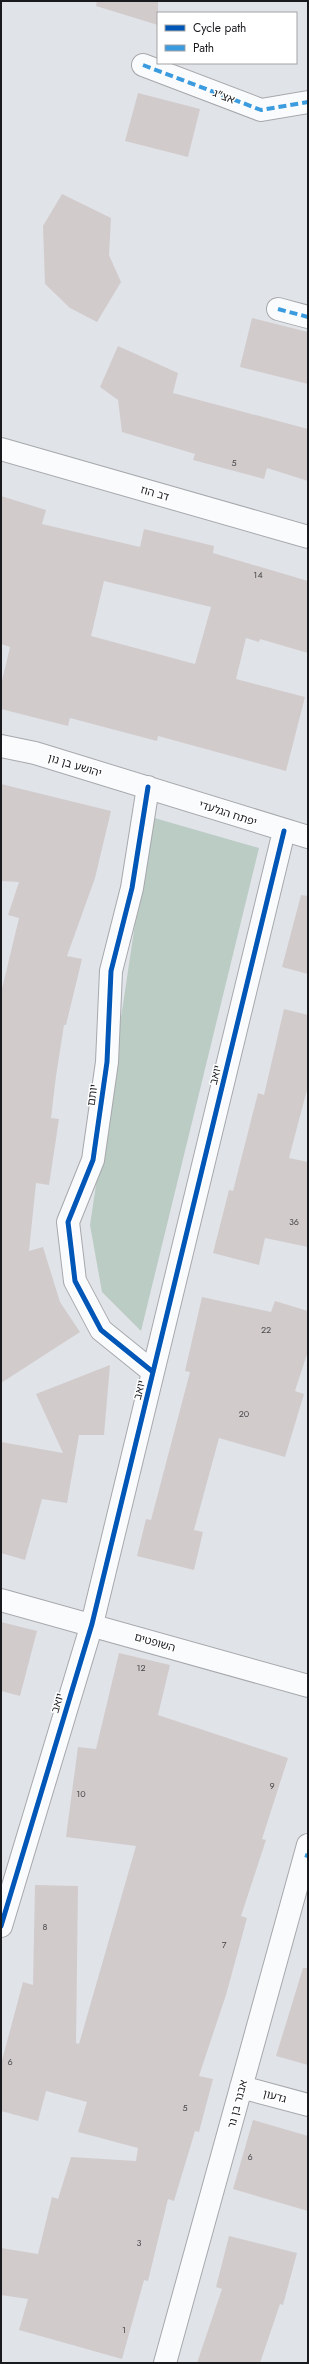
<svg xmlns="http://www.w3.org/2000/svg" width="309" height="2364" viewBox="0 0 309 2364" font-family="Jost,'Noto Sans Hebrew',sans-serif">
  <rect width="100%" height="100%" fill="#e0e3e8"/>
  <path fill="#bbccc4" d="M151,817L259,848L141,1331L102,1292L90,1225Z"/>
  <path fill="#d2cbcc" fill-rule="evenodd" d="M97,1H158V25L96,6Z
    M138,93L200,109L188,157L125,141Z
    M62,194L111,218L109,255L121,282L97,322L70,308L45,284L43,226Z
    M252,318L308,332V384L240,367Z
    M118,346L178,373L173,393L308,429V481L267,468L264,479L193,460L195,454L122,432L118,400L100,387Z
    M1,496L46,510L42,524L140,547L144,529L214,546L213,553L308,581V653L260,639L259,642L246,638L236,679L305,697L286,771L158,736L157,741L70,718L68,726L1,709V685L10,647L1,644ZM104,581L211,607L195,664L91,636Z
    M1,784L111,811L95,878L67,956L82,959L66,1025H64L56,1076L51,1118L59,1119L49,1185L36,1183L29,1251L43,1247L60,1302L80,1332L1,1383V993L19,918L8,915L19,882L1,881Z
    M301,895L308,896V974L282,967Z
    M284,1009L308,1015V1086L289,1158L308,1162V1247L265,1238L259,1265L213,1253L229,1190L233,1191L258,1093L264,1095Z
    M202,1297L271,1312L275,1301L308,1311V1351L295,1391L304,1394L285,1457L219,1438L194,1530L203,1532L194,1570L137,1556L146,1519L151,1520L190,1372L185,1371Z
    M110,1365L104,1435H79L67,1503L42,1499L25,1560L1,1553V1442L63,1453L36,1394Z
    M1,1622L37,1631L20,1696L1,1691Z
    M119,1653L170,1665L158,1715L288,1758L262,1839L266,1840L241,1916L247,1918L226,1995L199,2076L213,2079L199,2132L195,2131L174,2201L168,2199L148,2281L144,2280L122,2359L19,2330L28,2299L1,2295V2248L38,2254L52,2197L58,2199L71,2157L136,2161L138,2148L78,2132L87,2102L46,2091L38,2121L1,2111V2064L23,1982L33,1985L35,1885L78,1886L76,2043L79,2044L136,1846L66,1837L78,1747L96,1749Z
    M303,1968H308V2065L276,2056Z
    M253,2120L308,2136V2211L233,2189Z
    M229,2236L297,2253L283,2305L280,2304L260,2363H197L222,2289L216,2287Z"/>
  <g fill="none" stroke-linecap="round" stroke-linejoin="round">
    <g stroke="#a6a8ac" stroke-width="24">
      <path id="minor" d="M143,65L261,110L308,102
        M278,309L308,317
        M1,449L308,537
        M1,746L35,753L308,837
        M148,787L132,888L111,971L107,1062L93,1160L68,1222L75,1281L101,1330L153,1372
        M1,1600L308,1686
        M1,1926L92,1624L284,831
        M241,2087L308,2105
        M165,2363L308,1845"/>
    </g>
    <use href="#minor" stroke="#fafbfc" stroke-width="22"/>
    <path stroke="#3b9bdf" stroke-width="4" stroke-dasharray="8 4" stroke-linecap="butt" d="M143,65L261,110L308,102
      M278,309L308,317
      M305,1855L308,1856"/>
    <g stroke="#fff" stroke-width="8">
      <path id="cycleway" d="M148,787L132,888L111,971L107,1062L93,1160L68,1222L75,1281L101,1330L153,1372
        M1,1926L92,1624L284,831"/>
    </g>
    <use href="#cycleway" stroke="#0057b8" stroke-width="5"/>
  </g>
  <g text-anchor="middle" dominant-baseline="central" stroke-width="3" stroke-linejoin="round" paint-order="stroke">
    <g font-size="9" fill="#464649">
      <text x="234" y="462">5</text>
      <text x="258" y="574">14</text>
      <text x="294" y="1221">36</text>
      <text x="266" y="1329">22</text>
      <text x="244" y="1413">20</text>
      <text x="141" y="1667">12</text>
      <text x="272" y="1785">9</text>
      <text x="81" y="1793">10</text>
      <text x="45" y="1926">8</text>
      <text x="224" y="1944">7</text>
      <text x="10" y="2061">6</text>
      <text x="185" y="2107">5</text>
      <text x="250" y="2156">6</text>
      <text x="139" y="2242">3</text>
      <text x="124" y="2329">1</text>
    </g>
    <g font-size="11" fill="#181a1d" stroke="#fff">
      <text transform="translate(224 96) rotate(21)">אצ"ג</text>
      <text transform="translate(155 493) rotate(16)">דב הוז</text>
      <text transform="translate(75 765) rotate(17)">יהושע בן נון</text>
      <text transform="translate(228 813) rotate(18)">יפתח הגלעדי</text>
      <text transform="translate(215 1075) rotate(-76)">יואב</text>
      <text transform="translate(92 1095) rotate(-82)">יותם</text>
      <text transform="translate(139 1390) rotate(-76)">יואב</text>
      <text transform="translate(155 1642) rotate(16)">השופטים</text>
      <text transform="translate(57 1703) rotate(-73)">יואב</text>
      <text transform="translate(275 2096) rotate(15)">גדעון</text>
      <text transform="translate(237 2104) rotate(-75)">אבנר בן נר</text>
    </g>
  </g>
  <rect width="309" height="2364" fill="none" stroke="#181a1d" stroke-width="4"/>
  <rect x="157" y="12" width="140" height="52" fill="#ffffff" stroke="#a3a3a5"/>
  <rect x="165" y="25" width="20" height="6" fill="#0057b8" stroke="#a3a3a5"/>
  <text x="193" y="32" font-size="12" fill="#181a1d">Cycle path</text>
  <rect x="165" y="45" width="20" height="6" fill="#3b9bdf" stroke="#a3a3a5"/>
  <text x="193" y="52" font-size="12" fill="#181a1d">Path</text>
</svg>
